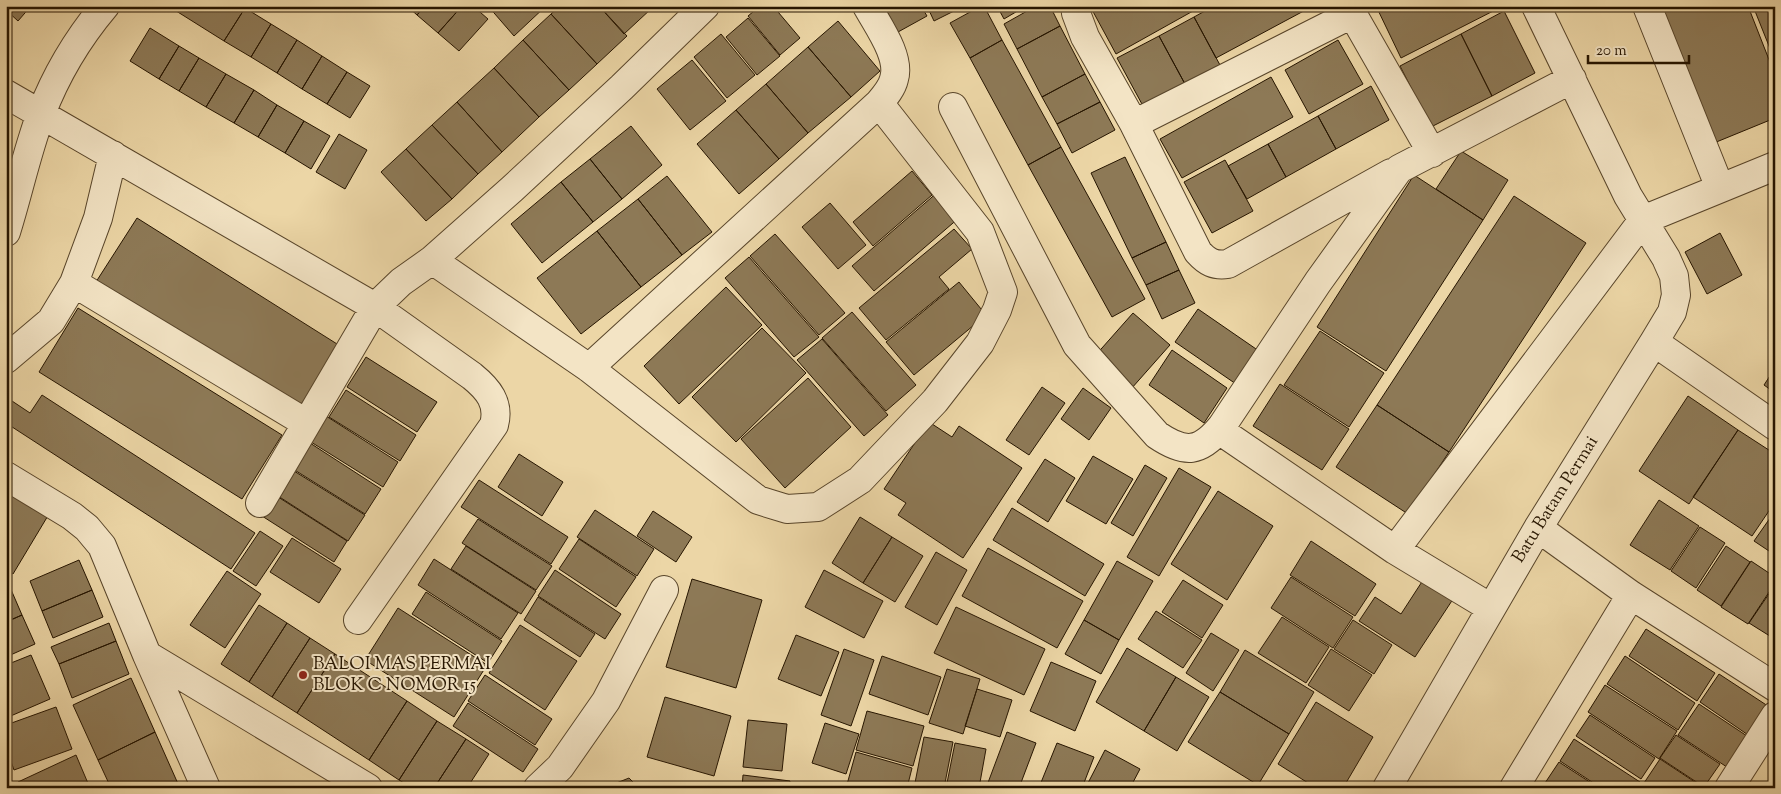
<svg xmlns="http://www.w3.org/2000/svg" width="1781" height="794" viewBox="0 0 1781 794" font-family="'Sorts Mill Goudy',serif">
  <rect width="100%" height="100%" fill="#ecd6a6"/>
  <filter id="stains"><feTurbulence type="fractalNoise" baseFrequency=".004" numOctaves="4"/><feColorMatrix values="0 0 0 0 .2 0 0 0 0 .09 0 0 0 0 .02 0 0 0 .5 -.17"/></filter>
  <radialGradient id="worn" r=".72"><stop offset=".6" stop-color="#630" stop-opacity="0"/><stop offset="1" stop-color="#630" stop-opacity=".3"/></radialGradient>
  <path fill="#8d7956" stroke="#261500" d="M6,6H31L18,21L6,10Z
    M175,6H242L245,8L224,41L173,9Z
    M407,6H425L417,15Z
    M425,6H462L438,33L417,15Z
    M462,6H473L488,19L459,51L438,33Z
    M488,6H546L514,36Z
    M560,6H599L627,36L597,64L551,14Z
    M599,6H650L652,8L624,34Z
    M760,6H773L800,38L780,55L748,16Z
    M884,6H921L927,16L898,32Z
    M927,6H964L934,21Z
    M981,6H984L1002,40L970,58L950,23Z
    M997,6H1026L1004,19Z
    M1036,6H1050L1060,26L1017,49L1004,24Z
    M1090,6H1202L1116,54Z
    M1214,6H1313L1216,58L1194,17Z
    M1376,6H1503L1401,58Z
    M1653,6H1748L1775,75V118L1709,145Z
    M1753,6H1775V61Z
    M245,8L271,24L251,57L224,41Z
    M1504,11L1535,73L1492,96L1461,34Z
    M551,14L597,64L569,90L523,40Z
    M1194,17L1220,65L1185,84L1159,36Z
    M748,18L780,56L757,75L726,37Z
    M838,21L880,71L851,97L808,47Z
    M271,24L297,40L277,73L251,57Z
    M1060,26L1085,74L1042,97L1017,49Z
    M150,28L179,46L159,79L130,61Z
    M721,34L755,75L727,98L694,57Z
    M1461,34L1492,96L1431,127L1400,66Z
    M1159,36L1185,84L1143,106L1117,58Z
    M297,40L322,56L302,89L277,73Z
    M523,40L569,90L539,117L494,68Z
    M1002,40L1061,147L1028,165L970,58Z
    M1338,40L1363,84L1309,114L1285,70Z
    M179,46L199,58L179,91L159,79Z
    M808,47L851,97L808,133L766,84Z
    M322,56L347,72L327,104L302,89Z
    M199,58L226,74L206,107L179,91Z
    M692,60L726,101L690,130L657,89Z
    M494,68L539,117L502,152L457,102Z
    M347,72L370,86L350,118L327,104Z
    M226,74L254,90L234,123L206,107Z
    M1085,74L1100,102L1057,124L1042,97Z
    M1271,77L1293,117L1182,178L1160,139Z
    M766,84L808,133L779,159L736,110Z
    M1371,86L1389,120L1336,149L1318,116Z
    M254,90L277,105L258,137L234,123Z
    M457,102L502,152L478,174L432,125Z
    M1100,102L1115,130L1072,153L1057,124Z
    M277,105L304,121L285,153L258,137Z
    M736,110L779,159L739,194L697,144Z
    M1318,116L1336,149L1286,177L1268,144Z
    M304,121L330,136L311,169L285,153Z
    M432,125L478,174L452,199L406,149Z
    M631,126L662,165L622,199L590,159Z
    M339,134L367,150L345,189L316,172Z
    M1268,144L1286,177L1247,199L1228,166Z
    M1061,147L1145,299L1112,317L1028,165Z
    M406,149L452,199L426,221L381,172Z
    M1461,151L1508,180L1483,220L1436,189Z
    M1125,157L1166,242L1132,258L1091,173Z
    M590,159L622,199L593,222L561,182Z
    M1225,160L1253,211L1212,233L1184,182Z
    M912,171L932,195L873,246L853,222Z
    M1414,175L1483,220L1386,371L1317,327Z
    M667,176L712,232L682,255L638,199Z
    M561,182L593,222L542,263L511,224Z
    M939,191L960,217L874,291L852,266Z
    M1514,196L1586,243L1449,452L1377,405Z
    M638,199L682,255L641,287L597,231Z
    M830,203L866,245L838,269L802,227Z
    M137,218L345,349L302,416L94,285Z
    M954,229L972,249L939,277L949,289L886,340L859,308Z
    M597,231L641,287L581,334L537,278Z
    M1720,233L1742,275L1707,294L1685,252Z
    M775,234L845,313L819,335L750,256Z
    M1166,242L1179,270L1146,285L1132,258Z
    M749,257L819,337L794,357L725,278Z
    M1179,270L1195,303L1162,319L1146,285Z
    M959,282L986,315L914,375L886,342Z
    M726,287L762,325L679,404L644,366Z
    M78,308L282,435L242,499L39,372Z
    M1198,309L1259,351L1236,384L1175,342Z
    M852,312L916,385L886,411L822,338Z
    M1133,313L1170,345L1131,389L1094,357Z
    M762,328L806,373L736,442L692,397Z
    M1320,331L1384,373L1349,427L1284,385Z
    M822,339L888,415L864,436L797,360Z
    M1172,350L1227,388L1204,423L1149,385Z
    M366,357L437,402L417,432L347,387Z
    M1775,368V393L1764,385Z
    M808,378L851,427L785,488L741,439Z
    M1280,384L1349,429L1322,470L1253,426Z
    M1042,387L1065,403L1029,455L1006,440Z
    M1083,388L1111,408L1089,440L1061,419Z
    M346,390L416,435L400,461L329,417Z
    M42,395L255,533L231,569L6,423V397L30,413Z
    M1688,396L1738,430L1689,504L1639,471Z
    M1377,405L1449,452L1408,514L1336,467Z
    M326,416L398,462L383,487L311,442Z
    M929,422L952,437L959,426L1022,468L963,558L898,515L906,503L884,489Z
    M1738,430L1775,454V502L1752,536L1693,497Z
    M310,443L381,489L365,514L293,469Z
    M519,454L563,482L542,516L498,487Z
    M1093,456L1133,479L1106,524L1066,501Z
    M1045,459L1075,478L1048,522L1017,502Z
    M1145,465L1167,478L1133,536L1111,523Z
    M1179,468L1211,487L1159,576L1127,557Z
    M294,471L365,515L348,541L278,496Z
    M479,480L568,537L551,564L461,507Z
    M6,489L49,514L13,574L6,570Z
    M1218,491L1273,526L1227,600L1171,564Z
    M275,495L347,541L334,562L262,516Z
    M1659,500L1699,526L1670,570L1630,545Z
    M1012,508L1104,564L1085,596L993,540Z
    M595,510L654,549L637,576L577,537Z
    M653,511L692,537L676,562L637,536Z
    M1775,511V555L1754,541Z
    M860,517L892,537L863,583L832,563Z
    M478,519L552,566L536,590L462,543Z
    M1700,527L1725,543L1696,588L1671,571Z
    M260,531L283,546L256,586L233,571Z
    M892,537L923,556L895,602L863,583Z
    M292,538L341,569L319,603L270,572Z
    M579,539L636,577L616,607L559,569Z
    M1311,541L1376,584L1355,616L1290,575Z
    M466,546L536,591L521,614L451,569Z
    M1726,546L1750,562L1721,606L1697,590Z
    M988,548L1083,601L1057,648L962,596Z
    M936,552L967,570L937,625L905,607Z
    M434,559L518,613L501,639L418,585Z
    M79,560L92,590L42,611L30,581Z
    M1117,561L1153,581L1119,640L1084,620Z
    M1751,561L1775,577V583L1748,624L1721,607Z
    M555,570L621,614L605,639L538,596Z
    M824,570L883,601L864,638L805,607Z
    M227,571L261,594L225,648L190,625Z
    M1427,574L1457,593L1415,657L1359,621L1375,597L1401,614Z
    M1291,577L1353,617L1333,648L1271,608Z
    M6,578L22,615L6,622Z
    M692,579L762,600L736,688L666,667Z
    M1183,580L1223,605L1202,638L1162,612Z
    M1775,585V635L1773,638L1749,623Z
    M92,590L103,617L53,638L42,611Z
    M426,592L502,641L488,663L412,614Z
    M538,597L595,634L580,657L524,620Z
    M259,605L287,623L249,682L221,664Z
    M956,607L1045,649L1024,695L934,653Z
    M398,608L487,665L454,717L365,660Z
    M1156,611L1202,640L1183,668L1138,639Z
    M22,615L35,644L6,657V622Z
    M1282,617L1329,647L1306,683L1258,653Z
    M1084,620L1119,640L1101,674L1065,654Z
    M1353,620L1392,645L1374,674L1334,649Z
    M109,623L116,641L59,664L51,647Z
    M287,623L310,638L272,697L249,682Z
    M520,625L577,661L545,710L489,673Z
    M1646,629L1715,673L1697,701L1629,656Z
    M1211,633L1239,650L1213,691L1186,673Z
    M796,635L839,652L821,696L778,679Z
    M310,638L335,654L297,713L272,697Z
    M116,641L129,674L72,698L59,664Z
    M1127,648L1176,677L1144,731L1096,702Z
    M844,649L874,660L851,726L821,715Z
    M1331,649L1372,675L1349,711L1308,685Z
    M1245,650L1314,692L1289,734L1220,692Z
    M335,654L407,701L369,760L297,713Z
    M31,655L50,699L6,718V665Z
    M882,656L941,677L928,715L869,694Z
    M1625,656L1695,703L1678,730L1607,684Z
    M1051,662L1096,681L1075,731L1030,711Z
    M947,669L980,679L963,734L929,723Z
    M1719,674L1774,710L1754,739L1700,702Z
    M485,675L552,719L535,745L468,701Z
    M1176,677L1209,697L1177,751L1144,731Z
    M131,678L155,732L98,760L73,705Z
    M1605,685L1677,731L1659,759L1588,712Z
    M977,689L1012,700L1000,737L965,726Z
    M1220,692L1289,734L1258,785L1188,742Z
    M665,697L731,716L714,776L647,757Z
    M407,701L437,721L399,780L369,760Z
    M1316,702L1373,737L1343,788H1316L1278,764Z
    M468,703L538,749L523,772L453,726Z
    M1699,704L1753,740L1733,771L1678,735Z
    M56,707L72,749L14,770L6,747V725Z
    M867,711L924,726L913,766L856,750Z
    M1590,715L1655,758L1641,779L1576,736Z
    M748,720L787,724L782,771L743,767Z
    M437,721L466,739L434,788H412L399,780Z
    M825,723L859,734L846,774L812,763Z
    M155,732L179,786L174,788H111L98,760Z
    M1007,732L1036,743L1019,788H986Z
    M1676,735L1720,764L1704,787L1660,758Z
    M924,737L953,742L944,788H914Z
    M466,739L489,754L467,788H434Z
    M1574,739L1640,782L1636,788H1601L1560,761Z
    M955,743L986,749L979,788H946Z
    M1057,743L1094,757L1082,788H1047L1040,785Z
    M1105,750L1140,769L1130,788H1098L1088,783Z
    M856,752L912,768L907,788H846Z
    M76,755L90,788H20L18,782Z
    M1660,759L1704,788H1651L1644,783Z
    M1559,762L1599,788H1545L1543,786Z
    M1775,773V788H1765Z
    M743,775L790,781L789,788H742Z
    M629,778L639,788H604Z"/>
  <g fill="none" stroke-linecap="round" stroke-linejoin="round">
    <g stroke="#58452a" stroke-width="30">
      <path id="minor" d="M1075,6L1076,13L1085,37L1134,124L1198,252C1207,262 1214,266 1228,264L1391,173
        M1348,6L1432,153
        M1647,6L1720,188
        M6,94L375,307L472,376C488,389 500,403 494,425L358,620
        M953,107L1077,345L1157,435C1185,454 1200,453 1222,426L1318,282L1399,169L1572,79
        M1134,124L1352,14
        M6,232C18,194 27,151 41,114C56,75 78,38 105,6
        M432,260L589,368L758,500L787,509L818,507L860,480L935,401L980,343L997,310L1003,292L980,232L879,103
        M74,283L306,423
        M1654,342L1775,426
        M6,359L51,321L74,283L98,218L113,155
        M589,368L879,103C885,96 892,88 894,79C901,57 878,26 867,6
        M1219,430L1395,550L1491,608
        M6,476L72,516L87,528L102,546L147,655L206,788
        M260,503L375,307L401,282L432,260L512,189L622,87L705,6
        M1538,528L1631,595L1775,687
        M1395,550L1643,220L1775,166
        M147,655L368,788
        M538,788L560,767L606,701L664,590
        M1387,788L1538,528L1654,342L1672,312L1676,295L1674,276L1666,258L1628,196L1536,6
        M1514,788L1631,595
        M1729,788L1775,716"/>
    </g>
    <use href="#minor" stroke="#f3e4c5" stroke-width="28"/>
  </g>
  <circle fill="#8f2418" stroke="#f3e4c5" stroke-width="2" cx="303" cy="675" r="5"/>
  <g text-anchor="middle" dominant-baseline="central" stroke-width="4" stroke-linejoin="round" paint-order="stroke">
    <g font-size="18" fill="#261500" stroke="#f3e4c5">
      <text transform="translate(1556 500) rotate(-58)">Batu Batam Permai</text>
    </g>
    <g font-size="18" fill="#261500" stroke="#f3e4c5" text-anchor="start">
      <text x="313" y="665">BALOI MAS PERMAI<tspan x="313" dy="21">BLOK C NOMOR 15</tspan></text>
    </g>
  </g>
  <rect width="1781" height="794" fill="none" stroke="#ecd6a6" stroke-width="25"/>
  <rect x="8" y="8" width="1766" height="779" fill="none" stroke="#261500" stroke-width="2.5"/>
  <rect x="12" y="12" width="1756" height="769" fill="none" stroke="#261500"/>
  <path d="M1588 55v8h101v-8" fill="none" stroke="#261500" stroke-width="2.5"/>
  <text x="1596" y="55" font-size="15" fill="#261500" stroke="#f3e4c5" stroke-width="4" paint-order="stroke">20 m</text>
  <rect width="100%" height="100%" filter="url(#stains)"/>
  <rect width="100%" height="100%" fill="url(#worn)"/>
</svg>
